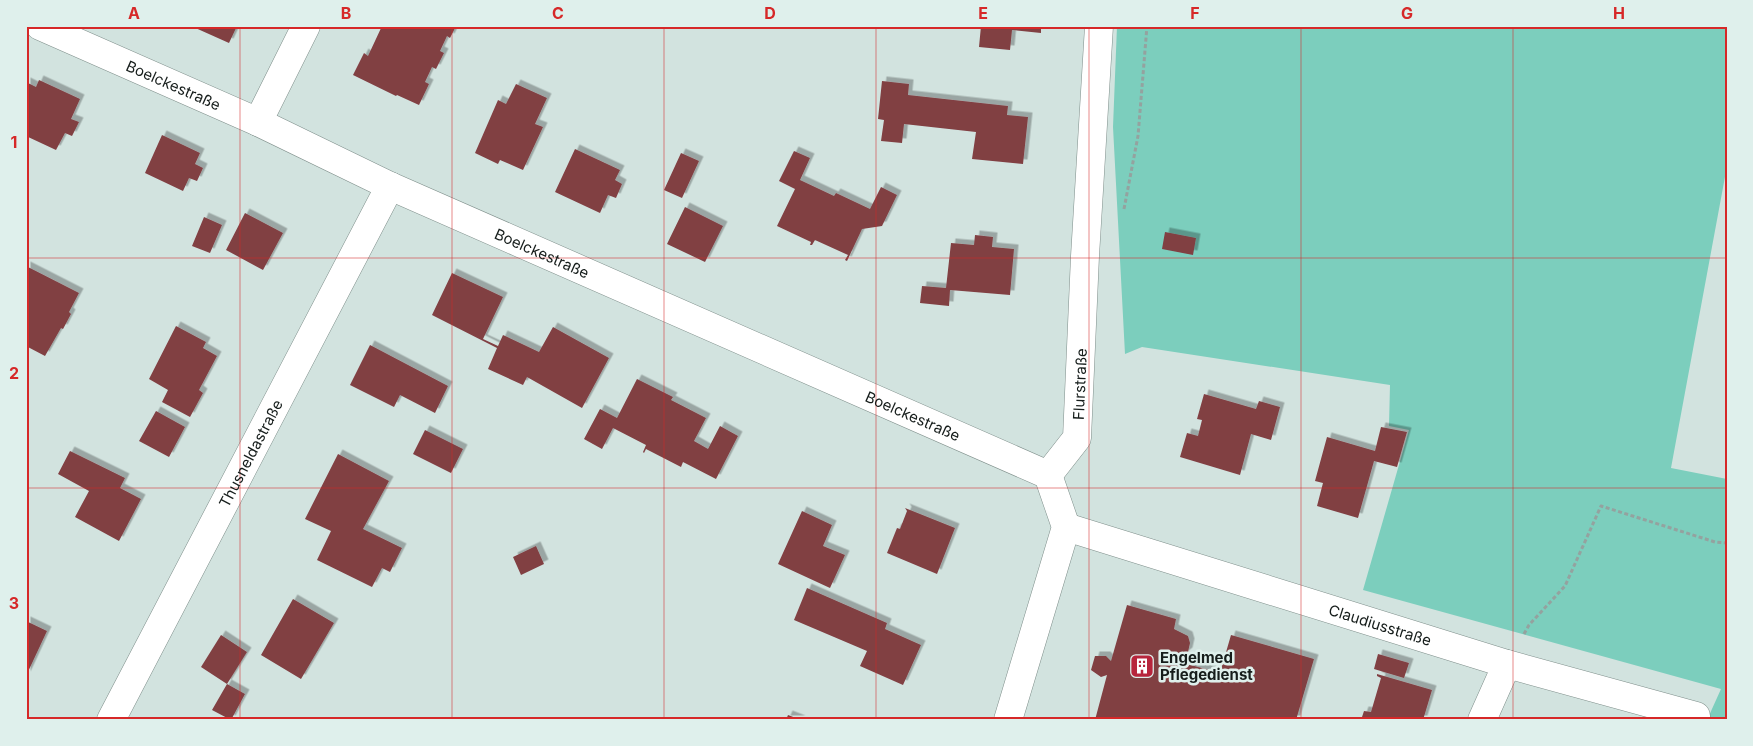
<svg xmlns="http://www.w3.org/2000/svg" width="1753" height="746" viewBox="0 0 1753 746" font-family="Inter,sans-serif">
  <defs>
    <filter id="shadow"><feDropShadow dx="4.5" dy="-4.5" stdDeviation="0" flood-color="#0004"/></filter>
  </defs>
  <rect width="100%" height="100%" fill="#d2e3df"/>
  <path fill="#7ccebd" d="M1117,26H1727V166L1671,468L1727,479V720H1707L1721,689L1363,590L1409,430L1389,426L1390,385L1142,347L1125,354L1113,127Z"/>
  <path fill="#813f43" filter="url(#shadow)" d="M191,26H237L229,43Z
    M382,26H456L450,38L447,36L440,51L444,53L436,69L432,67L425,82L429,84L419,105L397,95L396,96L353,75L364,53L368,56Z
    M981,26H1041V33L1012,30L1010,50L979,47Z
    M39,80L80,99L71,119L79,122L72,136L65,133L56,150L26,136V82L36,87Z
    M882,81L909,84L908,95L1008,106L1007,115L1028,117L1023,164L972,159L976,132L904,124L902,143L881,141L884,120L878,119Z
    M516,84L547,98L535,124L543,127L523,170L500,160L498,164L475,153L498,100L506,104Z
    M162,135L200,153L195,164L203,168L197,181L189,178L183,191L145,173Z
    M575,149L620,170L615,180L622,184L616,198L608,195L600,213L555,192Z
    M794,151L810,158L800,180L834,196L836,193L870,209L881,187L897,195L882,226L862,229L847,261L845,260L848,255L815,240L812,245H810L811,242L777,226L795,189L779,181Z
    M681,153L699,161L682,198L664,190Z
    M685,207L723,226L705,262L667,244Z
    M245,213L283,233L263,270L226,250Z
    M204,217L222,225L210,253L192,246Z
    M1165,232L1196,238L1193,255L1162,249Z
    M975,235L993,237L992,247L1014,249L1010,295L950,290L949,306L920,303L922,286L946,288L951,243L974,245Z
    M26,266L79,293L69,312L71,314L63,329L61,328L45,356L26,346Z
    M452,273L503,297L483,339L498,346L503,335L539,352L553,327L609,358L582,408L527,377L523,385L488,369L497,348L432,315Z
    M176,326L206,342L203,348L217,356L199,390L203,393L190,417L162,402L168,390L149,379Z
    M370,345L448,386L435,413L400,395L394,407L350,385Z
    M637,379L673,397L671,400L706,418L694,441L708,449L720,426L738,436L716,479L683,462L681,467L646,449L644,453L643,452L646,445L613,428L602,449L584,439L600,409L617,418Z
    M1204,394L1256,409L1259,401L1280,407L1271,440L1251,434L1240,475L1180,457L1187,433L1198,436L1202,420L1197,419Z
    M156,411L185,427L169,457L139,441Z
    M1381,427L1407,432L1397,467L1374,461L1358,518L1317,506L1323,483L1315,481L1327,437L1375,451Z
    M425,430L463,449L451,473L413,454Z
    M70,451L125,478L120,488L141,499L119,541L75,517L89,491L58,474Z
    M338,454L389,481L363,529L402,548L390,572L382,568L372,587L317,560L331,531L305,519Z
    M905,508L955,528L937,574L887,553L897,528L900,529L907,511Z
    M802,511L832,525L823,546L845,555L830,588L778,564Z
    M536,546L544,564L521,575L513,557Z
    M807,588L887,623L885,629L921,645L903,685L860,666L867,651L794,620Z
    M293,599L334,623L301,679L261,655Z
    M1127,605L1176,619L1174,629L1188,636L1190,643L1188,652L1183,656L1166,654L1165,658L1220,673L1231,635L1314,659L1296,720H1095L1107,675L1101,677L1091,670L1095,656H1106L1111,661Z
    M26,621L47,631L26,676Z
    M221,635L247,652L227,684L201,667Z
    M1378,654L1409,663L1404,678L1374,669Z
    M1377,674L1432,690L1423,720H1361L1364,711L1371,712L1381,678L1377,676Z
    M227,684L245,694L231,720L212,710Z
    M788,715L801,720H786Z"/>
  <g fill="none" stroke-linecap="round" stroke-linejoin="round">
    <g stroke="#7f8f8b" stroke-width="29">
      <g id="street">
        <path id="s1" d="M40,26L258,122L390,186L1048,475"/>
        <path d="M258,122L306,26"/>
        <path id="s2" d="M1048,475L1077,438L1085,256L1099,26"/>
        <path id="s3" d="M1066,527L1507,664L1696,716"/>
        <path id="s4" d="M111,720L390,186"/>
        <path d="M1008,720L1066,527L1048,475"/>
        <path d="M1482,720L1507,664"/>
      </g>
    </g>
    <path stroke="#94a29f" stroke-width="3" stroke-dasharray="4 2.5" stroke-linecap="butt" d="M1124,209L1138,136L1147,26
      M1524,634L1529,625L1565,586L1601,506L1715,542L1727,543"/>
    <use href="#street" stroke="#fff" stroke-width="28"/>
  </g>
  <path fill="none" stroke="#d62828" stroke-width="1" stroke-opacity="0.55" d="M240,26V720M452,26V720M664,26V720M876,26V720M1089,26V720M1301,26V720M1513,26V720M26,258H1727M26,488H1727"/>
  <defs>
    <g id="building-square" transform="scale(1.25)"><rect x="-9" y="-9" width="18" height="18" rx="4" fill="#b7253c" stroke="#dff0ec"/><path d="M-4-6H4V6H1V3H-1V6H-4ZM-2.5-4.3h1.7v1.8h-1.7ZM.8-4.3h1.7v1.8H.8ZM-2.5-1h1.7V.8h-1.7ZM.8-1h1.7V.8H.8Z" fill="#fff"/></g>
  </defs>
  <g fill-rule="evenodd">
    <use href="#building-square" x="1142" y="666"/>
  </g>
  <g text-anchor="middle" dominant-baseline="central" stroke-width="5" stroke-linejoin="round" paint-order="stroke">
    <g font-size="15" fill="#161d1b" stroke="#dff0ec">
      <text stroke="none"><textPath href="#s1" startOffset="146">Boelckestraße</textPath></text>
      <text stroke="none"><textPath href="#s1" startOffset="551">Boelckestraße</textPath></text>
      <text stroke="none"><textPath href="#s2" startOffset="101">Flurstraße</textPath></text>
      <text stroke="none"><textPath href="#s1" startOffset="956">Boelckestraße</textPath></text>
      <text stroke="none"><textPath href="#s4" startOffset="301">Thusneldastraße</textPath></text>
      <text stroke="none"><textPath href="#s3" startOffset="329">Claudiusstraße</textPath></text>
    </g>
    <g font-size="15" font-weight="bold" fill="#161d1b" stroke="#dff0ec" text-anchor="start">
      <text x="1160" y="657">Engelmed<tspan x="1160" dy="17">Pflegedienst</tspan></text>
    </g>
  </g>
  <rect width="1753" height="746" fill="none" stroke="#dff0ec" stroke-width="55"/>
  <rect x="28" y="28" width="1698" height="690" fill="none" stroke="#d62828" stroke-width="2"/>
  <g font-size="16" text-anchor="middle" font-weight="bold" fill="#d62828">
    <text x="134" y="19">A</text>
    <text x="346" y="19">B</text>
    <text x="558" y="19">C</text>
    <text x="770" y="19">D</text>
    <text x="983" y="19">E</text>
    <text x="1195" y="19">F</text>
    <text x="1407" y="19">G</text>
    <text x="1619" y="19">H</text>
    <text x="14" y="148">1</text>
    <text x="14" y="379">2</text>
    <text x="14" y="609">3</text>
  </g>
</svg>
